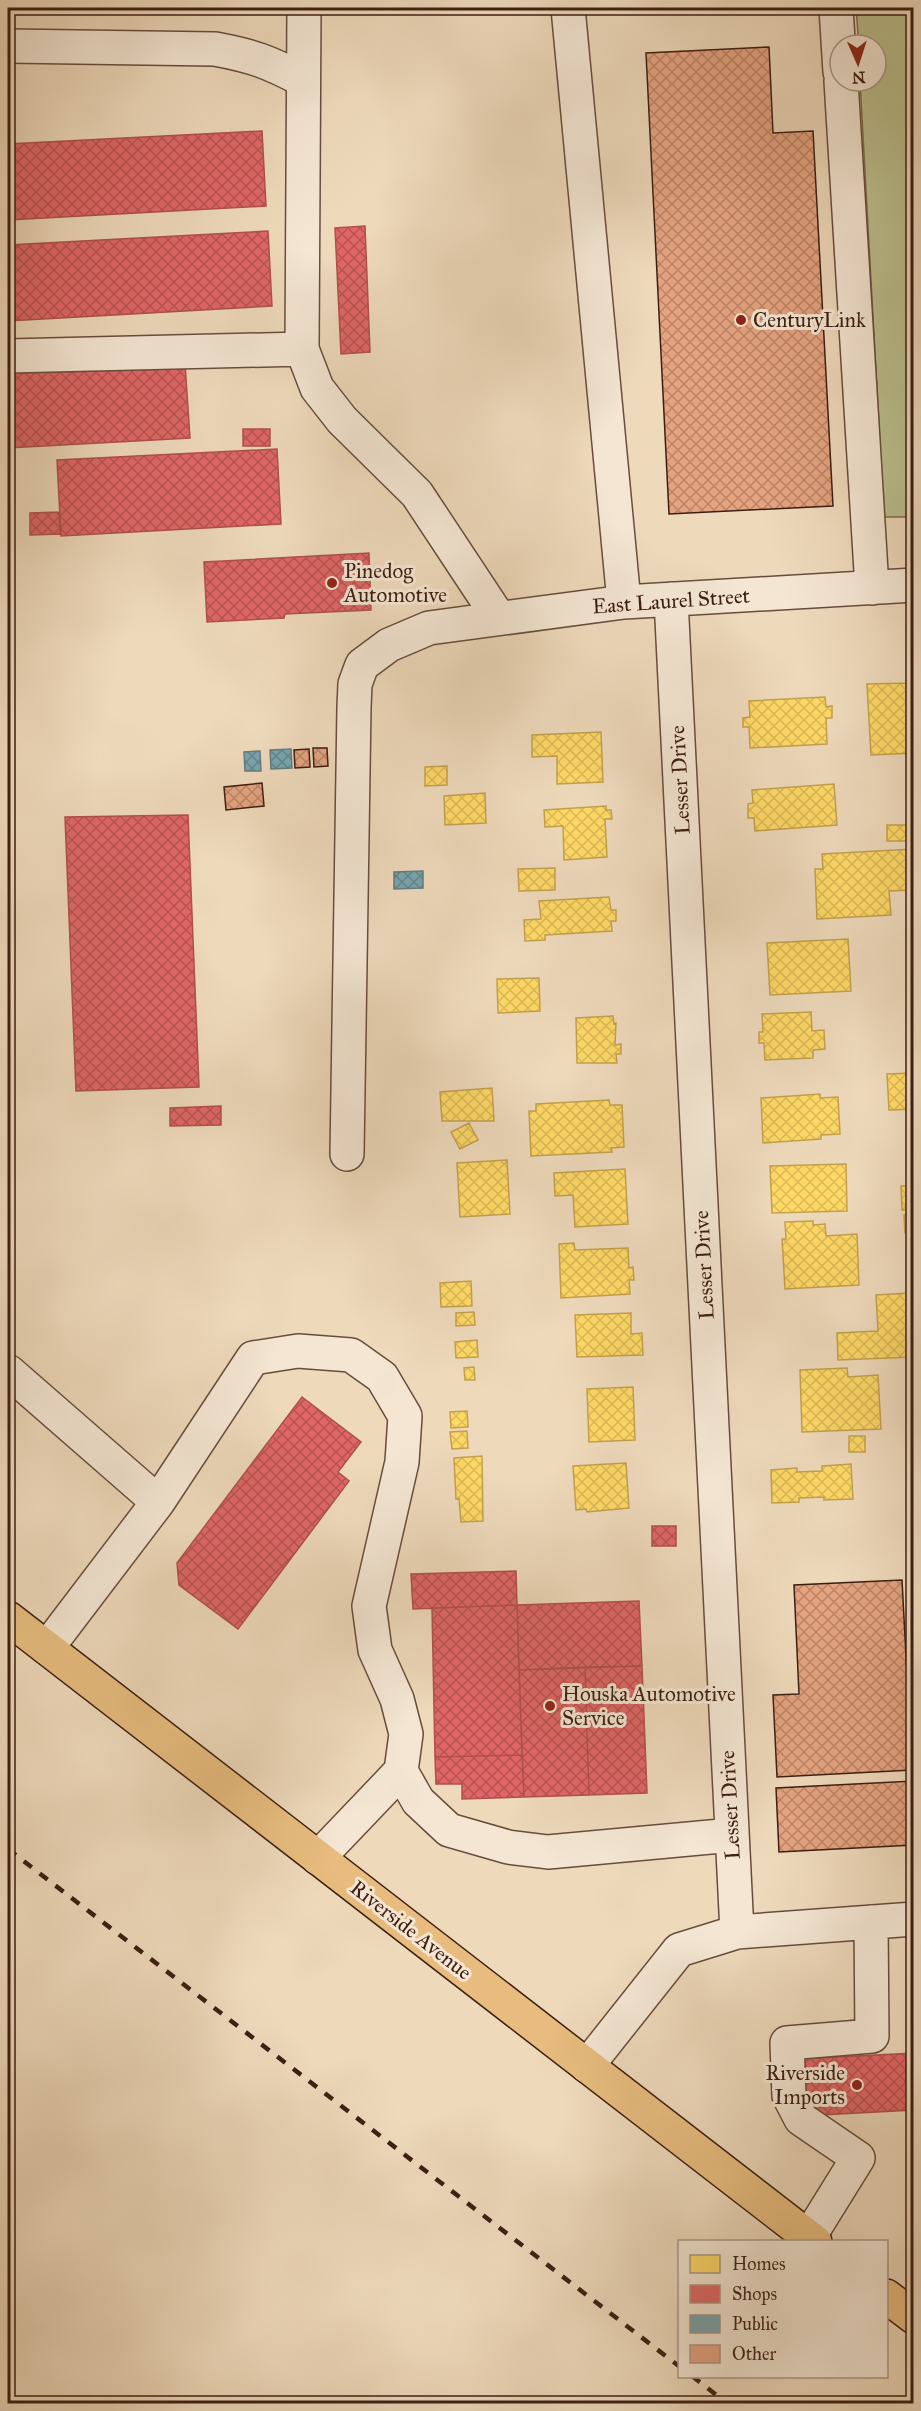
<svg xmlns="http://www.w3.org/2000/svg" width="921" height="2411" viewBox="0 0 921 2411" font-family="'IM FELL Great Primer',serif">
  <defs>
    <pattern id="homes-cross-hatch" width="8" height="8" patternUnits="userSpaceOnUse" patternTransform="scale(1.5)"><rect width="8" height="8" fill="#ffd966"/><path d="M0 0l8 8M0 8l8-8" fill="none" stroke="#dbba57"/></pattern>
    <pattern id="shops-cross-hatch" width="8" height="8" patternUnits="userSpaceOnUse" patternTransform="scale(1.5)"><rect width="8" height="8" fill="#e06666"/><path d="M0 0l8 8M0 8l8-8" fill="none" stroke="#b75353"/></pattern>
    <pattern id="public-cross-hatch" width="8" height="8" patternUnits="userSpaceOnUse" patternTransform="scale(1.5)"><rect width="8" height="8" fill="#76a5af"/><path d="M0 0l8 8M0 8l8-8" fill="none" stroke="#62868d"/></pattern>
    <pattern id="building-cross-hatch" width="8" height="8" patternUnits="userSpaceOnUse" patternTransform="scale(1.5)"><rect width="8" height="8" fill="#e5a380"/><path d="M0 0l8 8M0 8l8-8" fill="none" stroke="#bb8467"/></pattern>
  </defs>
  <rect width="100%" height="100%" fill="#eed9bb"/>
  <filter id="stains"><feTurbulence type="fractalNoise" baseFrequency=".00333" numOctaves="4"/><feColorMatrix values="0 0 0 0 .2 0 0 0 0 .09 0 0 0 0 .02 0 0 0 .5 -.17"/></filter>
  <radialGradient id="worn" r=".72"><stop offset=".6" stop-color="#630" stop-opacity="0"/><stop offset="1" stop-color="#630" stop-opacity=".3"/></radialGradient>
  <path fill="#bbbf8e" stroke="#7c6e50" stroke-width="1.5" d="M856,8H913V517H884L860,81H876V45H859Z"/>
  <path fill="url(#homes-cross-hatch)" stroke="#c4a14d" stroke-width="1.5" d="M914,683V753L871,755L867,684Z
    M825,697L826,707L832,706V718H826L827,744L750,748L749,727H743V718L750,717L749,701Z
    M601,732L603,782L557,784V756L532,757V735Z
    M447,766V785L425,786V767Z
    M834,784L837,825L755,831L754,818H748V804L753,803L752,790Z
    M485,793L486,823L445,825L444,796Z
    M606,806V810H611L612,819H605L607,857L564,860L563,826L545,827L544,810Z
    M887,825H913L914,841H887Z
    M914,849V890L889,891L891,915L817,919L815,869H823L822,854Z
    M555,868V890L519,891L518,869Z
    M609,897L611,910H616V921H611L612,931L545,935V940L525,941L524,920L541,919L539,901Z
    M906,929H914V959H908Z
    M848,939L851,991L770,995L767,943Z
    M539,978L540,1011L498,1013L497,979Z
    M811,1012L812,1031L824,1030L825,1049L813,1050V1058L765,1060L764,1043H759V1032H763L762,1014Z
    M613,1016L614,1024L616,1023L615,1045L621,1044V1054H616L617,1063H577L576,1018Z
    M914,1073V1109L889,1110L887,1074Z
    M492,1088L494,1121H442L440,1092Z
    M820,1094V1098L838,1097L840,1134L821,1135V1139L763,1143L761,1098Z
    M609,1100L610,1105H622L624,1147L611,1148L612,1152L531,1156L529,1111H536V1104Z
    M469,1123L478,1140L460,1149L451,1132Z
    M507,1160L510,1214L460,1217L457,1163Z
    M846,1164L847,1211L772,1213L770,1166Z
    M625,1169L628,1224L575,1227L573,1195L555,1196L554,1173Z
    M901,1186H914V1210H902Z
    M914,1214V1233H905L904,1215Z
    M813,1221V1225L825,1224L826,1236L857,1234L859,1285L785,1289L782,1239H786L785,1222Z
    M574,1243L575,1250L628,1248L629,1268L633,1267L634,1280H629L630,1294L561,1298L559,1244Z
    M471,1281L472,1306L441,1307L440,1283Z
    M909,1293V1309L914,1308V1357L838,1360L837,1333L878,1331L876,1295Z
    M474,1312L475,1325L456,1326V1313Z
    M631,1313V1334L642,1333L643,1355L577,1357L575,1315Z
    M477,1340L478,1357L456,1358L455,1342Z
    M474,1367L475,1380H465L464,1368Z
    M847,1368L848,1377L878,1375L881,1429L802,1432L800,1370Z
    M633,1387L635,1440L589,1442L587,1389Z
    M467,1411L468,1427L451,1428L450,1412Z
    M467,1431L468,1448L452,1449L450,1432Z
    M849,1436H865V1452H849Z
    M482,1456L483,1521L461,1522L459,1499H456L454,1458Z
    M626,1463L629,1508L587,1512L586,1509L576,1510L573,1466Z
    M851,1464L853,1499L824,1500V1497L799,1498V1502L772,1503L771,1470L797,1468V1472L822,1471V1466Z"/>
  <path fill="url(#shops-cross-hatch)" stroke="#af504d" stroke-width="1.5" d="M262,131L266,206L8,220V144Z
    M365,226L370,352L341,354L335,228Z
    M268,231L272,306L8,321V245Z
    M185,363L190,438L8,448V373Z
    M243,429H270V446H243Z
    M277,449L281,524L61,536L57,460Z
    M59,512L60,534L30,535V513Z
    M369,553L371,610L285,614L284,618L207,622L204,562Z
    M188,815L199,1087L76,1091L65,817Z
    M221,1106V1125L170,1126V1108Z
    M302,1397L361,1442L338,1472L349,1481L238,1629L179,1585L177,1563Z
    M652,1526H676V1546H652Z
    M516,1571L517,1605L413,1609L411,1574Z
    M639,1601L642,1666L519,1670L517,1605Z
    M517,1605L522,1755L435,1757L432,1608Z
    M642,1666L647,1793L589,1795L585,1667Z
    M585,1667L589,1795L524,1797L519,1670Z
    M522,1755L524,1797L462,1799V1784H436L435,1757Z
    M914,2053V2110L802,2116L799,2059Z"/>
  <path fill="url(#public-cross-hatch)" stroke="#657c80" stroke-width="1.5" d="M291,749L292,768L271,769L270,750Z
    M260,751L261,771H245L244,752Z
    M423,871V888L394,889V872Z"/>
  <path fill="url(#building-cross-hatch)" stroke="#3c1e12" stroke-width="1.5" d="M769,47L773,133L813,131L833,506L669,514L646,53Z
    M313,748H327L328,766L314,767Z
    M309,749L310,767L295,768L294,750Z
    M262,783L264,806L226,810L224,787Z
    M902,1580L912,1770L777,1777L773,1695L799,1694L794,1585Z
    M914,1781V1845L779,1852L776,1788Z"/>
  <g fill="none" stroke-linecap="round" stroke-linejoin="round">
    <g stroke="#684d3c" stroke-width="36">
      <path id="minor" d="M304,8L302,349L317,388L342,420L417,494L499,618
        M568,8L624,602
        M836,8L840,72
        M8,46L215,49C253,56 269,62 303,80
        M841,81L872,588
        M8,356L302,349
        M671,599L737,1932
        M347,1154L354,707L355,684L362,665L389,645L429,628L624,602L914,585
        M9,1372L158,1502L47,1648
        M158,1502L253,1358L298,1351L351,1355L382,1377L405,1416L402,1462L369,1606L375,1650L397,1699L406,1734L401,1771L318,1858
        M401,1771L418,1801L449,1830L508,1847L548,1852L732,1835
        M587,2066L679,1950L737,1932L914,1919
        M809,2237L858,2158L801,2119L789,2096L787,2043L872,2036L871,1922"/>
    </g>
    <g stroke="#3c1e12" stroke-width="36">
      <path id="major" d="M8,1618L815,2242
        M886,2296L914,2317"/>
    </g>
    <use href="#minor" stroke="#f4e6d3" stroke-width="33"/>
    <use href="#major" stroke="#e7bc7e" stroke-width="33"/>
    <path stroke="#3c1e12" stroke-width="4.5" stroke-dasharray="10 10" stroke-linecap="butt" d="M8,1849L680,2367
      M692,2376L728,2404"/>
  </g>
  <g fill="#8f2418" stroke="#f4e6d3" stroke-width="2">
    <circle cx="741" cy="320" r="6"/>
    <circle cx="332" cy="583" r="6"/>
    <circle cx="550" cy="1706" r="6"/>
    <circle cx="857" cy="2085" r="6"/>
  </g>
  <g text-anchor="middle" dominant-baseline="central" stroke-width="6" stroke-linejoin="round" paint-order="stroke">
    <g font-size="21" fill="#3c1e12" stroke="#f4e6d3" text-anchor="start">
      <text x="753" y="320">CenturyLink</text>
      <text x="344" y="571">Pinedog<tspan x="344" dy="24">Automotive</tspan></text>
      <text x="562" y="1694">Houska Automotive<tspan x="562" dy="24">Service</tspan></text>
      <text x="845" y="2073" text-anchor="end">Riverside<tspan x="845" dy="24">Imports</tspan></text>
    </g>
    <g font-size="21" fill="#3c1e12" stroke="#f4e6d3">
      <text transform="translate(671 601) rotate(-4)">East Laurel Street</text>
      <text transform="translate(680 780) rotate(-93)">Lesser Drive</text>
      <text transform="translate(704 1265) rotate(-93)">Lesser Drive</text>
      <text transform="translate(730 1805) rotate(-93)">Lesser Drive</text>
      <text transform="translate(411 1930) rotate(38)">Riverside Avenue</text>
    </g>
  </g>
  <rect width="921" height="2411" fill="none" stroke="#eed9bb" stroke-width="30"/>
  <rect x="9" y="9" width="903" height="2393" fill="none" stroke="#3c1e12" stroke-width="3"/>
  <rect x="15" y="15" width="891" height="2381" fill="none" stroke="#3c1e12" stroke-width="1.5"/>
  <rect x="678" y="2240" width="210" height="138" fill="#f4e6d3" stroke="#aa9686" stroke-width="1.5"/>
  <rect x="690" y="2255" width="30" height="18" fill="#ffd966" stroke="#aa9686" stroke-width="1.5"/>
  <text x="732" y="2270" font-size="18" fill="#3c1e12">Homes</text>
  <rect x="690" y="2285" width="30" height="18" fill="#e06666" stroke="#aa9686" stroke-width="1.5"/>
  <text x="732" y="2300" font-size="18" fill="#3c1e12">Shops</text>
  <rect x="690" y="2315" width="30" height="18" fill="#76a5af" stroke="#aa9686" stroke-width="1.5"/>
  <text x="732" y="2330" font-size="18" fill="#3c1e12">Public</text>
  <rect x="690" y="2345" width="30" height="18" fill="#e5a380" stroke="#aa9686" stroke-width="1.5"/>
  <text x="732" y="2360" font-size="18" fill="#3c1e12">Other</text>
  <g transform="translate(858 63) rotate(177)"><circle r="28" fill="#f4e6d3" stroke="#aa9686" stroke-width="1.5"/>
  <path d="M0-4.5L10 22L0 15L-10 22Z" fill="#8f2418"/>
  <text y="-9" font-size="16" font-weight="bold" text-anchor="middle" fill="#3c1e12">N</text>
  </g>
  <rect width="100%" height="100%" filter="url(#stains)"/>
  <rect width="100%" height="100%" fill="url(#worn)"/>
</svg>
